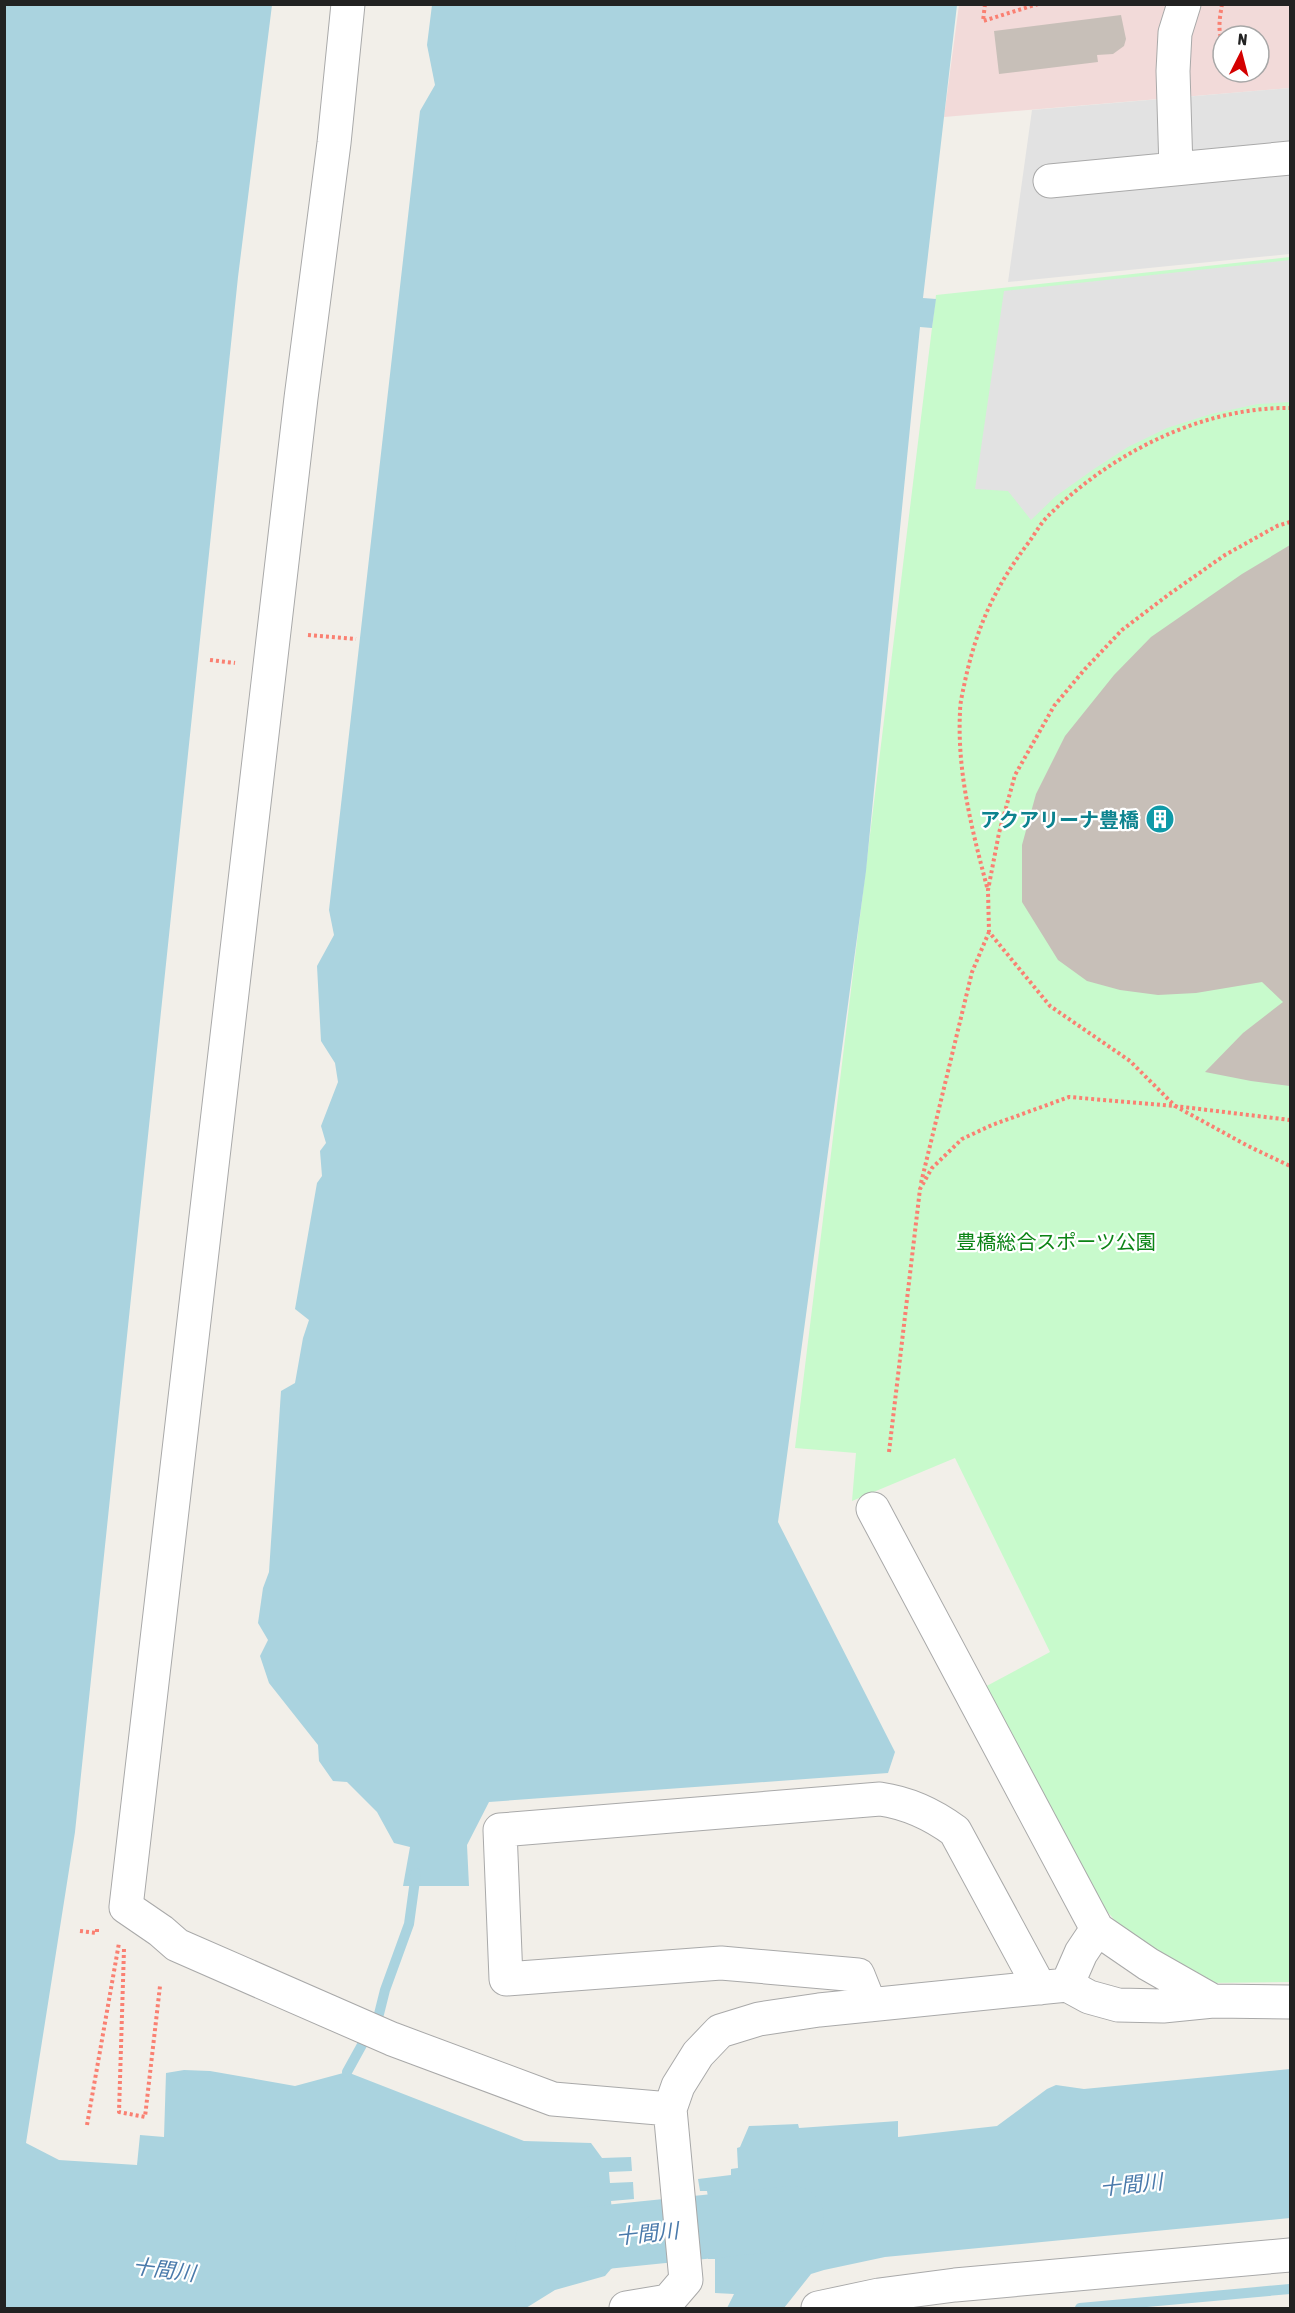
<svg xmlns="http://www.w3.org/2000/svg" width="1295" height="2313" viewBox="0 0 1295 2313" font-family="'Asap Condensed','Noto Sans JP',sans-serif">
  <rect width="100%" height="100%" fill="#f2efe9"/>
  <path fill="#f2dad9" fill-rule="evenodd" d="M959,5H1290V88L944,117ZM1223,36H1259V72H1223Z"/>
  <path fill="#c8facc" d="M1290,257V1982L1204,1983L1133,1941L1104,1908L981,1689L1050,1652L955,1458L852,1501L856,1453L795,1448L936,295Z"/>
  <path fill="#e2e2e2" d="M1290,88V254L1008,282L1032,110Z
    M1290,260V402L1258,404L1211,414L1167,428L1128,447L1094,469L1056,496L1031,520L1008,491L975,489L1004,291Z"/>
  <path fill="#aad3df" d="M5,4L272,5L238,277L75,1832L26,2143L59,2160L137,2165L140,2135L164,2137L166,2073L184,2070L210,2071L295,2086L347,2072L524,2141L591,2143L602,2158L631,2157L632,2171L609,2172L610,2183L633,2182L634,2199L611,2201L612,2211L635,2208V2221L613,2222V2230L636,2228L637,2240L613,2242L614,2251L638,2250L639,2264L617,2265L611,2269L605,2276L555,2290L526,2308H5Z
    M432,5H957L923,298L936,299L932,328L920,327L866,871L778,1522L895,1752L888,1773L489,1802L467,1845L469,1886H403L410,1847L394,1843L377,1812L347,1782L333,1781L319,1761L318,1745L269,1683L260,1656L268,1640L258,1623L263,1588L269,1572L281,1391L295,1383L303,1338L309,1320L295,1309L317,1183L322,1176L320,1151L326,1143L321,1126L338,1082L335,1063L321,1041L317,966L334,935L329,910L420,111L435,85L427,45Z
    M1290,2069V2218L885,2257L824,2270L811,2274L784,2308H727L734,2294L715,2293V2259H708L707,2242H712V2235H706L704,2220L711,2219L710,2213L703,2214L701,2197H708L707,2191H700L698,2179L731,2175V2169L738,2168L737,2148L740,2147L749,2126L798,2124L799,2128L898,2121V2137L997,2126L1047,2089L1056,2085L1084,2089Z"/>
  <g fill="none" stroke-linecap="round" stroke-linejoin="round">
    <path stroke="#aad3df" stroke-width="10" d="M347,2072L379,2014L385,1990L409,1924L416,1873
      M1080,2308L1290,2289"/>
    <path stroke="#aad3df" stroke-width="64" d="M547,2243L792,2218"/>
  </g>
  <path fill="#c7bfb8" d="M1121,15L1126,39L1124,46L1113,54L1097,55L1098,62L999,74L994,31Z
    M1290,545V1086L1251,1081L1205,1072L1243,1033L1283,1002L1262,982L1196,993L1158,995L1120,990L1087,981L1058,960L1022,902V845L1036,794L1065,736L1114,675L1151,637L1242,574Z"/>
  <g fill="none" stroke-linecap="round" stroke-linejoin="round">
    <g stroke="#a9a9a9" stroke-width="35">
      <path id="minor" d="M348,4L334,143L301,398L126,1907L161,1931L177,1945L392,2039L553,2099L670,2109L686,2280L668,2301L626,2308
        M1176,169L1173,71L1175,33L1184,4
        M1050,181L1290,158
        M873,1509L1097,1929L1148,1964L1213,2001
        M1097,1929L1081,1953L1067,1985L1089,1997L1118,2005L1163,2006L1213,2001L1290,2002
        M870,2005L858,1975L721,1963L506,1979L500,1830L880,1799C908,1803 932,1814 955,1831L1040,1988
        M670,2109L678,2086L698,2054L720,2031L759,2019L819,2010L1067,1985
        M818,2308L879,2295L955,2285L1290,2255"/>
    </g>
    <path stroke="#fa8072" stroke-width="4" stroke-dasharray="3 3" stroke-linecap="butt" d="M985,4L983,21L1038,4
      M1222,4C1220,17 1217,31 1223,43
      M1290,522L1277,526L1225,555L1168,595L1122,630L1085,669L1054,706L1015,775L999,833L988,890L989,932L1050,1006L1130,1061L1175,1106L1290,1120
      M308,635L356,639
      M210,660L235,663
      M987,887C972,830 957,772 960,712C960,702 963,691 965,681C977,626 995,587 1029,542C1035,534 1040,524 1048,516C1110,454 1201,407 1290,408
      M921,1183L972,972L989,932
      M889,1452L920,1189L932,1168L962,1139L992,1125L1069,1097L1175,1106L1248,1146L1290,1166
      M80,1931L97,1933V1927
      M124,1949L119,2112L145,2117L160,1986
      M87,2125L119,1943"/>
    <use href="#minor" stroke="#fff" stroke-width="33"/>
  </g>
  <defs>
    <g id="building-disc" transform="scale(1.5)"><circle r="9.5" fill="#0f9aa8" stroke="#fff"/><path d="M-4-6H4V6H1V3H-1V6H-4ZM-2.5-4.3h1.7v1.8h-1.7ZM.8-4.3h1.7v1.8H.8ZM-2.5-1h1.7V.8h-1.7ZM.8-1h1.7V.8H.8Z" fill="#fff"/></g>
  </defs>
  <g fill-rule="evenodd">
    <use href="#building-disc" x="1160" y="819"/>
  </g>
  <g text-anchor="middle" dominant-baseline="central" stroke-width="4.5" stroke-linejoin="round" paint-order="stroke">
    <g font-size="20" font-weight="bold" fill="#0d838f" stroke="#fff" text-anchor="end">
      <text x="1139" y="819">アクアリーナ豊橋</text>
    </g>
    <g font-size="20" fill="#0c8416" stroke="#fff">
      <text x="1056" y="1241">豊橋総合スポーツ公園</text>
    </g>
    <g font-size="21" font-style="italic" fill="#4a7aab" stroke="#fff">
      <text transform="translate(1131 2184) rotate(-6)">十間川</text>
      <text transform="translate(647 2233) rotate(-6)">十間川</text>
      <text transform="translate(164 2269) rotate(7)">十間川</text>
    </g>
  </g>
  <rect width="1295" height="2313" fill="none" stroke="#222222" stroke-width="12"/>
  <g transform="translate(1241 54) rotate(6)"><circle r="28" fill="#ffffff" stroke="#a7a7a7" stroke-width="1.5"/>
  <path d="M0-4.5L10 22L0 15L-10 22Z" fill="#d40000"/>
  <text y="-9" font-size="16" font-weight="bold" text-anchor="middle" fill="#222222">N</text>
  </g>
</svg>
